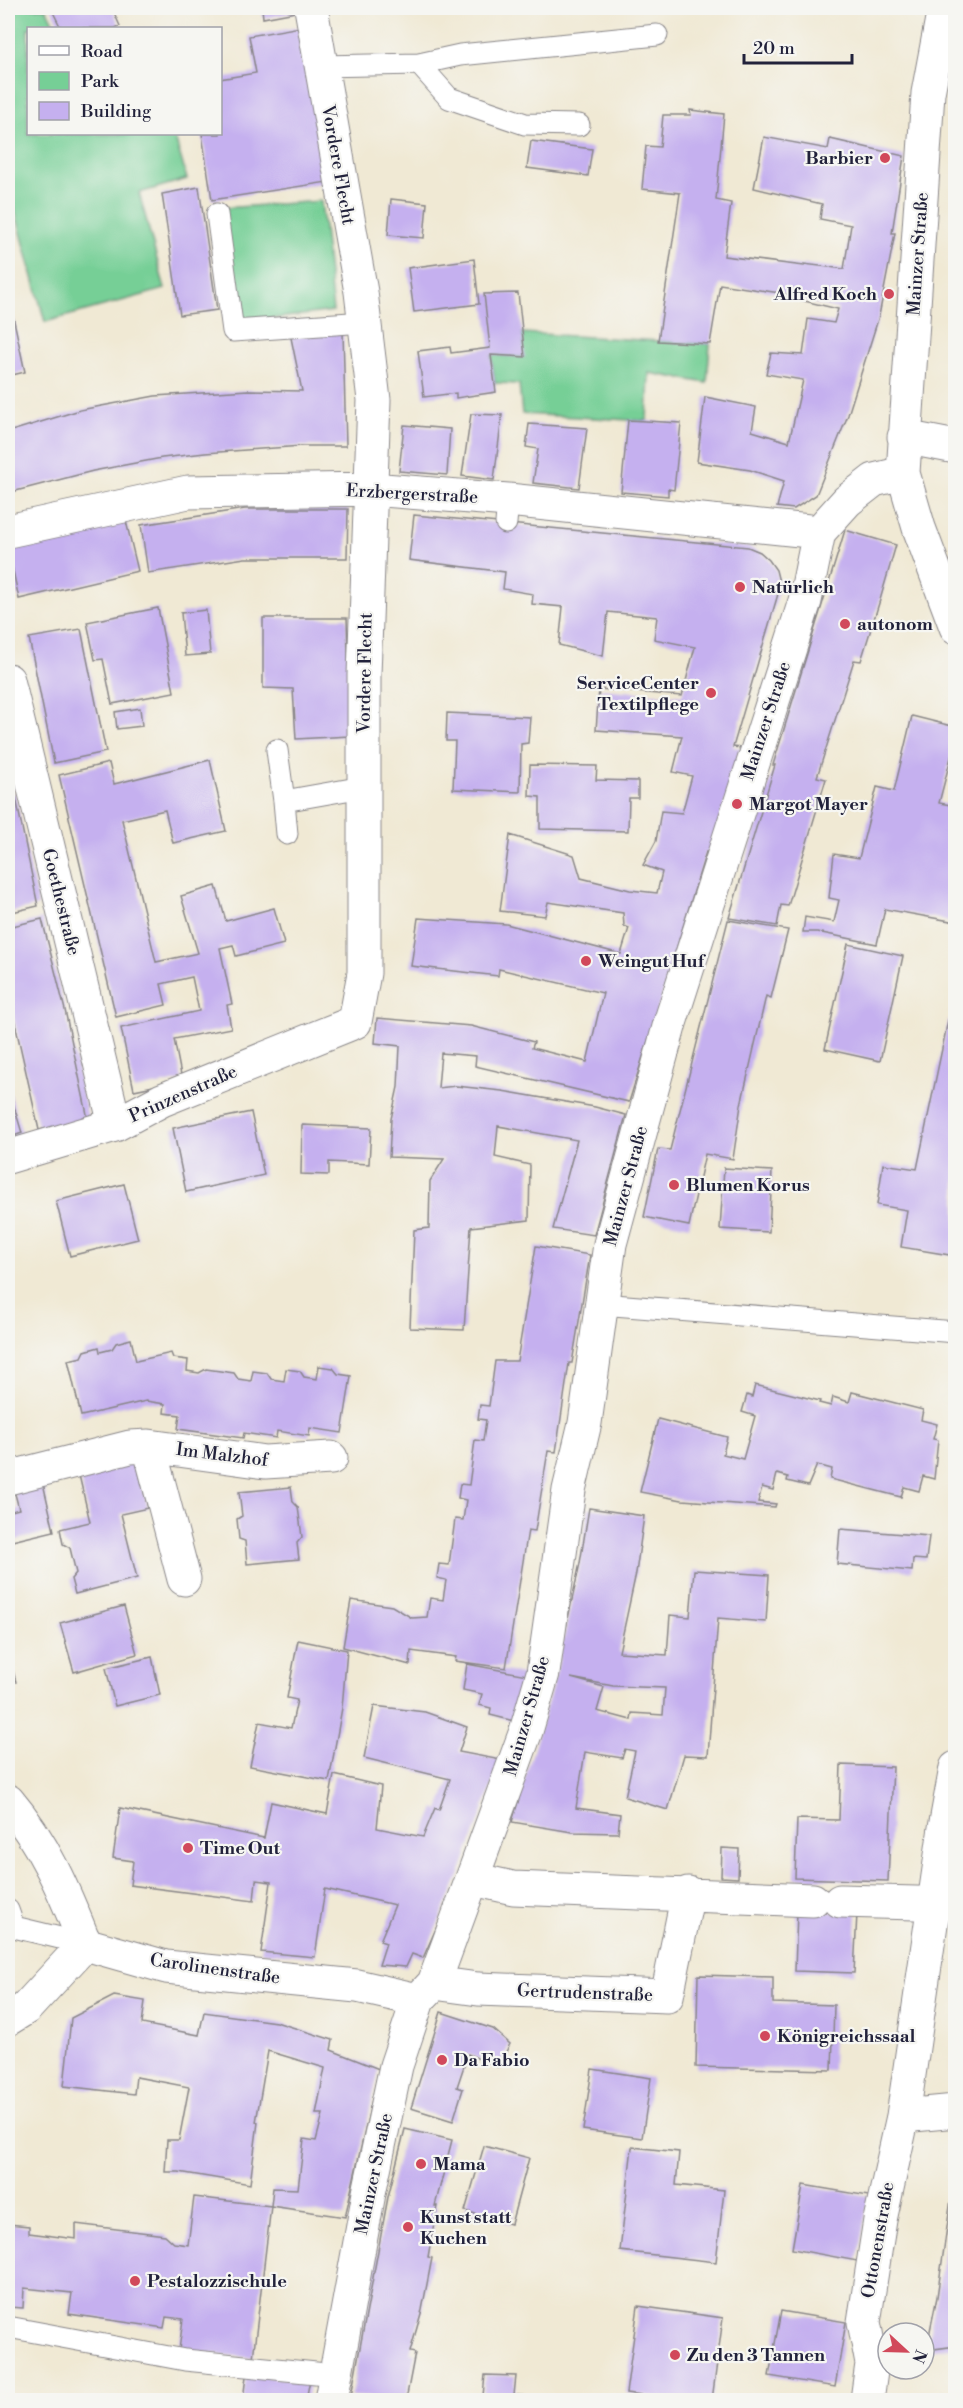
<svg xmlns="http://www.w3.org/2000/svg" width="963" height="2408" viewBox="0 0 963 2408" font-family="'Libre Bodoni',serif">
  <rect width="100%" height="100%" fill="#f6f6f2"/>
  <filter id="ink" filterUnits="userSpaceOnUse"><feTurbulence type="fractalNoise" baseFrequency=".0167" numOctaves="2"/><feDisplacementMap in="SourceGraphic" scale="12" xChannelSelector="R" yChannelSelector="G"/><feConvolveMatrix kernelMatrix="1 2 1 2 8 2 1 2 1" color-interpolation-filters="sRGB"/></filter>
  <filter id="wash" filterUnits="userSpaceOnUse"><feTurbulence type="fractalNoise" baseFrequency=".008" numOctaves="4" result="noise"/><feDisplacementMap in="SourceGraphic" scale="24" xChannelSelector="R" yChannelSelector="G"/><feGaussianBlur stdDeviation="1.35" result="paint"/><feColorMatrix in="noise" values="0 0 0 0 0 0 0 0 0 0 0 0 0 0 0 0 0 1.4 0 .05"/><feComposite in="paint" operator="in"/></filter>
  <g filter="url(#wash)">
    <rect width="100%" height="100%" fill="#f0e9d4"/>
    <path fill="#76cf96" stroke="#4c7868" stroke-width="1.5" d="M14,8H46L56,28H28V134H174L187,179L139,193L165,289L45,322L8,184V70L14,67L8,53V10Z
      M321,201L333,311L238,323L223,208Z
      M522,333L710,344L707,383L649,373L647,421L522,414L519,384L495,383L491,355L524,357Z"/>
    <g id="blocks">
      <path fill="#c5b0ef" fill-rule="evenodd" d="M51,8H112L120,26L115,28H61Z
        M262,8H295L296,12L263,18Z
        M300,27L328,182L212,200L202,134H220V79L256,73L249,36Z
        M690,110L724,114L716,200L731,203L724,256L804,266V264L844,269L851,225L820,219L822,204L754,188L764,137L828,149L830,139L904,156L892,233H895L879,316L848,415L816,495L794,509L777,507L784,481L750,470L697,462L705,397L756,407L752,431L789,442L803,380L766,374L771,353L803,355L808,319L834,323L838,309L800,300V296L720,284L710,344L658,341L680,193L642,189L646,146L660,147L663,115H691Z
        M531,141L592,149L588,176L527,168Z
        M199,187L217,310L180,315L162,194Z
        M8,199L15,226L8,228Z
        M391,199L427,203L424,238L388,235Z
        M474,259L479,304L414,312L408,268Z
        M518,293L525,357L491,355L496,392L456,398V393L424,397L418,351L450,347L451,353L490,348L484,294Z
        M8,302H10L25,372L8,376Z
        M343,332L346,446H302L205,453L162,458L93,471L8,493V432L80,410L155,396L248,390L302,391L290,333Z
        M471,414L502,415L494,480L462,476Z
        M628,420L681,423L674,490L668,489V496L621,492Z
        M529,424L587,428L579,488L533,483L538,449L526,447Z
        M404,425L450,429L447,475L399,471Z
        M245,509H348L347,558H245L148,573L141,525Z
        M414,515L748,547L760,552L769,560L776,570L779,582L778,594L733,747L741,748L721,817L710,853L706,852L629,1102L475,1066L476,1056L441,1053L438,1088L456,1086L502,1091L595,1107L626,1115L594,1235L553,1229L577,1140L498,1126L495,1157L530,1165L529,1220L471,1227L464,1330L410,1328L414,1230L429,1228L430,1181L444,1159L389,1157L391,1119L398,1087L400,1046L375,1043L377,1018L471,1026L534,1042L532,1048L587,1062L603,993L499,969L498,976L411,966L418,918L506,924L621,954L629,928L624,926L623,913L548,902L545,916L500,911L510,835L574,855L581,878L630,890L657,893L662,872L643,865L656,841L661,811L682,813L692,776L673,772L682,736L596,730L599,689L682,696L695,647L654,639L657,617L608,612L603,656L559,645L563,607L532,604L533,594L503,589L505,572L409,560Z
        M126,521L138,571L19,599L8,547Z
        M845,530L896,545L880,600L861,661L854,660L817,777L826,779L788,906L781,905L777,926L729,918L775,765H773Z
        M158,608L174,692L112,704L103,659L95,660L87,622Z
        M206,610L210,654L185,656L181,613Z
        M263,618H347L350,736L296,739L293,689L263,688Z
        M81,629L106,752L54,763L29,638Z
        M140,708L142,726L117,729L115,712Z
        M447,713L530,717L528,743L521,744L520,792L453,789L455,741H446Z
        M912,716L956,727V738L939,803L956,806V922L885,909L877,944L817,932H803L805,917L834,922L839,900L829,898L834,854L859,858L877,787L894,791Z
        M210,760L226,831L173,843L165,810L122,820L156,962L198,953L181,896L216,886L226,921L274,908L284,944L236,956L233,945L220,948L232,1004L227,1005L231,1028L174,1039L182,1080L134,1090L121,1028L199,1011L192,977L161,984L166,1005L116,1017L59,775L109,763L114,784Z
        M530,765L597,766L596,780L638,781V798H629L628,831L540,829V797L529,796Z
        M15,793L38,906L8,913V794Z
        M42,919L65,1010L88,1119L39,1130L8,992V927Z
        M728,920L788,930L771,998L766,996L741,1105L733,1159L705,1154L689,1226L644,1217L658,1149L670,1150Z
        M848,944L903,956L880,1061L825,1049Z
        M948,1020L956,1021V1256L901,1247L907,1210L877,1205L883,1164L917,1169Z
        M8,1086L22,1133L8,1138Z
        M251,1112L264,1175L186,1192L173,1128Z
        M302,1125L371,1128L369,1164L329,1162V1175L301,1174Z
        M724,1168L772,1171L769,1232L720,1229Z
        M124,1184L138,1239L70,1256L56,1201Z
        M536,1246L590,1255L572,1363H569L556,1452L548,1451L535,1531L528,1530L506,1668L455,1661L456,1657L411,1651L410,1665L343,1647L351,1600L392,1606L412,1618L427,1617L430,1598L443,1600L446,1580L437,1578L439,1564L449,1565L455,1519L463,1520L466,1500L458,1498L460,1484L469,1485L475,1440L483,1441L486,1420L478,1419L480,1405L489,1406L495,1361H517Z
        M131,1339L136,1361L171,1353L173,1358L188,1360L187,1371L199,1373L206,1369L234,1373L238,1379L251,1381L253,1371L267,1373L271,1379L284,1381L286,1369L300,1371L304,1377L317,1379L319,1366L333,1368L338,1374L351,1376L342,1433L310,1428L309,1436L277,1431L276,1438L244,1433L243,1438L178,1429L180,1415L164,1413L165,1404L146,1401L81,1416L68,1360L82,1357L85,1351L99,1347L100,1352L112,1349L116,1343Z
        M755,1385L820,1401L819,1403L831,1406L833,1397L849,1402L852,1392L923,1410L921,1420L937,1424L933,1439L938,1440L934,1479L923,1476L919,1491L904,1487L901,1497L830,1479L832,1469L817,1465L808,1486L787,1481L788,1477L777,1474L773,1490L762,1487L758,1502L776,1504L775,1507L682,1500L640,1492L658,1419L727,1437L723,1454L743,1459L755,1416L742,1412L747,1395L752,1397Z
        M136,1461L148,1508L121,1514L137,1578L75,1594L71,1579L76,1573L70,1548L63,1544L60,1529L90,1522L79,1475Z
        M43,1483L54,1531L8,1542V1512L19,1509L14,1490Z
        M291,1487L293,1502L298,1507L302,1537L297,1543L299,1559L247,1564L245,1541L239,1539L237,1519L242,1516L239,1492Z
        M589,1508L644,1516L636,1573L619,1652L667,1655L670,1615L690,1617L694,1570L769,1575L766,1622L718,1618L708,1756L684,1755L668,1810L625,1797L635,1751L625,1749L622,1758L585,1752L576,1808L620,1814L618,1833L572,1832L512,1822L556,1674L580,1563ZM571,1678L613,1686L665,1688L663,1715L632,1713L631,1720L597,1711L604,1687Z
        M840,1529L929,1536L926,1560L913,1559L912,1571L837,1564Z
        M124,1606L137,1654L74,1672L60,1623Z
        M298,1640L347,1650L342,1708L329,1781L250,1766L259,1722L291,1728L297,1700L287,1698Z
        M8,1651L16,1682H8Z
        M152,1657L160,1695L115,1706L106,1668Z
        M467,1664L527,1675L514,1721L490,1715L491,1708L479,1705L482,1694L463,1690Z
        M374,1706L425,1712L467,1727L459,1752L501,1760L460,1874L423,1958L412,1954L406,1967L379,1965L386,1943L380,1941L395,1905L325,1889L315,1957L261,1952L271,1882L256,1880L254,1901L130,1885L133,1861L113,1858L120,1808L264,1838L271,1802L327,1814L334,1775L381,1786L377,1828L423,1837L435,1808L439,1810L450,1779L364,1758Z
        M841,1765L893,1767L888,1881L795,1878L797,1819L839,1820Z
        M722,1848L739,1849L738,1878L721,1877Z
        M797,1911L857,1913L854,1973L795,1971Z
        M698,1975L773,1977V2003L834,2005L832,2070L696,2067Z
        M114,1996L145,2001L142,2024L199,2035L204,2012L276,2022L333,2040L331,2050L379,2069L345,2217L271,2206L273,2188L298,2189L304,2139L316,2141L323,2114H316L325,2068L268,2051L256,2122H258L250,2184L179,2172H165L167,2140H179L189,2087L136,2077L134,2094L64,2086L71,2018Z
        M441,2012L493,2029L510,2044L498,2067L468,2054L457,2087L463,2089L453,2121L411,2108Z
        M592,2069L651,2078L642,2138L583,2130Z
        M405,2129L452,2140L435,2206H437L428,2257L432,2258L422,2310L410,2352L415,2353L406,2400L351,2396L388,2197Z
        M484,2146L529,2158L511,2224L465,2211Z
        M632,2147L679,2152L676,2185L724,2190L716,2262L620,2251Z
        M803,2185L869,2196L857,2261L792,2249Z
        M956,2187V2346L926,2350L937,2297L952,2192Z
        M194,2197L271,2206L253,2358L179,2350L183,2319L166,2317L164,2328L69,2314L72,2293L24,2288L23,2308L8,2307V2224L29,2226V2233L76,2239V2224L165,2235L174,2243L188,2245Z
        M638,2306L723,2318L712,2400H681L626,2393Z
        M781,2311L846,2322L835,2387L769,2376Z
        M485,2375L516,2376L514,2395L573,2399V2400H435V2396H483Z
        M246,2376L310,2380L306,2400H243Z"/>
    </g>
  </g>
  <g filter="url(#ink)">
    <use href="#blocks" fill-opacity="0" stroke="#898688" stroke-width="1.5"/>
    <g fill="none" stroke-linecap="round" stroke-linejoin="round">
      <g stroke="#898688" stroke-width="23">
        <path id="lane" d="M419,64L460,55L657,35
          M321,66L419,64L449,98L525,124L579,125
          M217,214L233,331L365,322
          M506,523L508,500
          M277,750L284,801L363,787
          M284,801L287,834
          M601,1304L956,1332
          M8,1910L14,1927L85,1944
          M8,2327L185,2360L336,2375"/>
      </g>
      <g stroke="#898688" stroke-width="35">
        <path id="street" d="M944,8L928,93L903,473L919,528L956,627
          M904,437L956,447
          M8,531L188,492L371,489L508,500L819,532
          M8,680L115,1125
          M8,1157L115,1125L162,1100L355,1022L364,973V675L374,400L361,292L311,8
          M149,1446L265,1462L331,1458
          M8,1478L130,1447L149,1446L184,1579
          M8,1801C44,1843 65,1893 85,1944
          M473,1879L513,1888L813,1900
          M840,1901L954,1904
          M85,1944L166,1967L357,1986L418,2000
          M434,1983L478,1989L667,1996L688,1893
          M8,2019L26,2008L85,1944
          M903,2116L956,2111
          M331,2400L369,2193L396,2066L418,2000L434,1983L526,1731L543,1673L569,1490L585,1423L610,1244L670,1023L805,601L819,532L847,501L874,480L903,473
          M867,2400L872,2364L864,2322L880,2220L903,2116L945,1828L956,1768"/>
      </g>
      <use href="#lane" stroke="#fff" stroke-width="21"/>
      <use href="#street" stroke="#fff" stroke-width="33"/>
    </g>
  </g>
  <g fill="#d1495b" stroke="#f6f6f2" stroke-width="2">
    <circle cx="885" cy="158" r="6"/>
    <circle cx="889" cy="294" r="6"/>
    <circle cx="740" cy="587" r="6"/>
    <circle cx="845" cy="624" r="6"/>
    <circle cx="711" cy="693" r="6"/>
    <circle cx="737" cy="804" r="6"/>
    <circle cx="586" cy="961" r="6"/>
    <circle cx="674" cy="1185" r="6"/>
    <circle cx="188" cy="1848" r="6"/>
    <circle cx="765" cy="2036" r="6"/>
    <circle cx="442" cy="2060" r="6"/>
    <circle cx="421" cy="2164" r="6"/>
    <circle cx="408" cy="2227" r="6"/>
    <circle cx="135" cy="2281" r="6"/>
    <circle cx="675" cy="2355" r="6"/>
  </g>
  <g text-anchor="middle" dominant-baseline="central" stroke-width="4.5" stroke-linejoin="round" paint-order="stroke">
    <g font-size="18" font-weight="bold" fill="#22223b" stroke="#f6f6f2" text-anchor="start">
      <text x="873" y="158" text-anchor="end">Barbier</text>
      <text x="877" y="294" text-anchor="end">Alfred Koch</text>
      <text x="752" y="587">Natürlich</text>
      <text x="857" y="624">autonom</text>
      <text x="699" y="683" text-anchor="end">ServiceCenter<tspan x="699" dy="21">Textilpflege</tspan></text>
      <text x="749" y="804">Margot Mayer</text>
      <text x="598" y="961">Weingut Huf</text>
      <text x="686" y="1185">Blumen Korus</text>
      <text x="200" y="1848">Time Out</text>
      <text x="777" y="2036">Königreichssaal</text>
      <text x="454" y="2060">Da Fabio</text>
      <text x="433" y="2164">Mama</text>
      <text x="420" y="2217">Kunst statt<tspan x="420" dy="21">Kuchen</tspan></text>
      <text x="147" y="2281">Pestalozzischule</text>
      <text x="687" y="2355">Zu den 3 Tannen</text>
    </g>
    <g font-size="18" fill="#22223b" stroke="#f6f6f2">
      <text transform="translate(338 165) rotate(80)">Vordere Flecht</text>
      <text transform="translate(918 254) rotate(-86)">Mainzer Straße</text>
      <text transform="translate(412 494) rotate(3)">Erzbergerstraße</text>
      <text transform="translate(365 673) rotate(-89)">Vordere Flecht</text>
      <text transform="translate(766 721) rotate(-72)">Mainzer Straße</text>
      <text transform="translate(61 902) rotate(76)">Goethestraße</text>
      <text transform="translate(183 1094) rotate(-24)">Prinzenstraße</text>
      <text transform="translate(626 1186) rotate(-75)">Mainzer Straße</text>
      <text transform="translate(222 1455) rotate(7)">Im Malzhof</text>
      <text transform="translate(527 1716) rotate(-74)">Mainzer Straße</text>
      <text transform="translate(215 1969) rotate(8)">Carolinenstraße</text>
      <text transform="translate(585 1993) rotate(2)">Gertrudenstraße</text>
      <text transform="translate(374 2174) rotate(-78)">Mainzer Straße</text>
      <text transform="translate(878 2240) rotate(-80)">Ottonenstraße</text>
    </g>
  </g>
  <rect width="963" height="2408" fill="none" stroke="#f6f6f2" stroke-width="30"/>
  <rect x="27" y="27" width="195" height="108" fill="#f6f6f2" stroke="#a1a1a9" stroke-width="1.5"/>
  <rect x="39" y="46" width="30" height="9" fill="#ffffff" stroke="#a1a1a9" stroke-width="1.5"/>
  <text x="81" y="57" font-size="18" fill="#22223b">Road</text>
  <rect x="39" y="72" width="30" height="18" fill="#76cf96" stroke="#a1a1a9" stroke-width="1.5"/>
  <text x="81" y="87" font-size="18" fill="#22223b">Park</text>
  <rect x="39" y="102" width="30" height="18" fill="#c5b0ef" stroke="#a1a1a9" stroke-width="1.5"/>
  <text x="81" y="117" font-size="18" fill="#22223b">Building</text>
  <g transform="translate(906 2351) rotate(112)"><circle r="28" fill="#f6f6f2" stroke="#a1a1a9" stroke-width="1.5"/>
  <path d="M0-4.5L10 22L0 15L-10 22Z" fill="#d1495b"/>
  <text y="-9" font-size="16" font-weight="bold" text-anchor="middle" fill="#22223b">N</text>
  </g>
  <path d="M744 54v9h108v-9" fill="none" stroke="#22223b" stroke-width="3"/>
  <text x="753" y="54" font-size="18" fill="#22223b" stroke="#f6f6f2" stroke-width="4.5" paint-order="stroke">20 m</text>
</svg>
